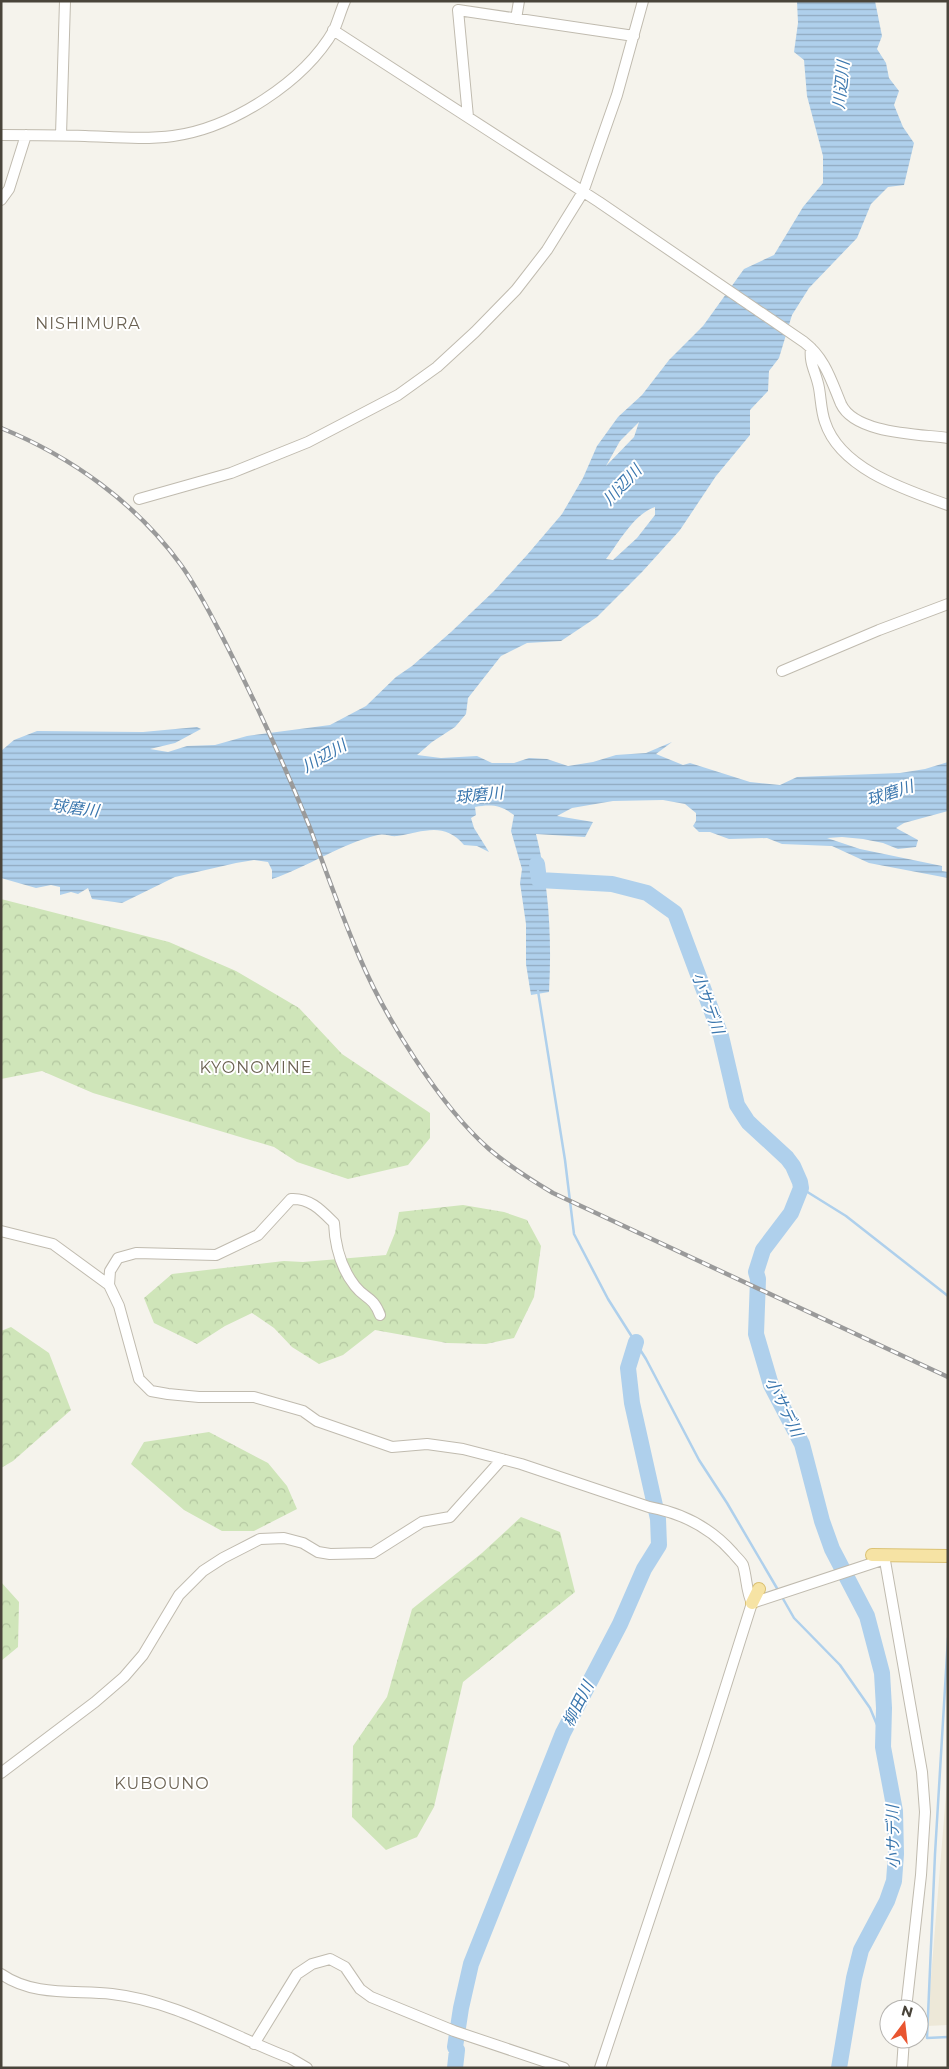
<svg xmlns="http://www.w3.org/2000/svg" width="949" height="2069" viewBox="0 0 949 2069" font-family="Montserrat,'Noto Sans JP',sans-serif">
  <defs>
    <pattern id="forest-crowns" width="20" height="18" patternUnits="userSpaceOnUse" patternTransform="scale(1.25)"><rect width="20" height="18" fill="#cfe5b9"/><path d="M2 6a3 3 0 1 1 6 0M12 15a3 3 0 1 1 6 0" fill="none" stroke="#b3c6a0"/></pattern>
    <pattern id="water-rules" width="6" height="5" patternUnits="userSpaceOnUse" patternTransform="scale(1.25)"><rect width="6" height="5" fill="#afd0ec"/><path d="M0 2.5h6" fill="none" stroke="#90aac0"/></pattern>
  </defs>
  <rect width="100%" height="100%" fill="#f5f3ec"/>
  <path fill="#ede8d8" d="M948,1770V2025L927,2026Z"/>
  <path fill="url(#forest-crowns)" d="M1,899L169,942L236,971L299,1008L342,1054L430,1113V1138L408,1165L348,1179L297,1162L274,1147L93,1093L42,1071L1,1079Z
    M463,1205L504,1212L527,1220L541,1246L534,1297L514,1338L486,1344L447,1343L375,1330L343,1355L319,1364L292,1347L274,1328L252,1313L225,1326L197,1344L154,1323L144,1298L172,1274L284,1261L303,1262L386,1255L395,1233L399,1212Z
    M11,1327L49,1353L71,1410L13,1461L1,1468V1331Z
    M209,1432L268,1463L287,1486L297,1509L254,1531H222L184,1510L131,1464L144,1442Z
    M521,1517L560,1532L575,1592L463,1682L434,1807L417,1837L386,1850L352,1817L353,1746L387,1697L412,1609L482,1553Z
    M1,1582L19,1602L18,1647L1,1661Z"/>
  <path fill="url(#water-rules)" fill-rule="evenodd" d="M797,1H875L882,36L877,49L886,63L889,78L899,91L894,105L903,127L914,143L904,185L888,187L871,204L857,238L809,288L792,315L779,358L769,371L768,391L750,410V435L716,476L680,530L642,572L597,617L561,641L527,643L501,656L468,698L466,714L455,727L432,742L417,755L441,758L477,756L492,763H514L529,758L547,759L568,766L593,762L616,755L646,753L672,742L656,754L683,765L690,763L750,782L780,785L797,777L900,773L925,769L948,762V811L904,823L896,828L918,840L916,847L898,849L883,843L863,839L842,837L827,838L860,849L942,866V871L948,872V878L869,863L832,846L782,844L767,838L729,839L710,832H699L693,826L696,821V813L685,804L663,800L613,801L572,808L557,816L593,822L585,837L536,834C549,885 552,939 549,992L531,995L526,964V924L520,883L522,869L511,831L514,815C501,805 491,804 475,807L476,815L471,818L474,828L489,852L477,846L464,845C444,821 423,832 397,836C391,837 384,833 378,835C340,844 308,867 272,879V870L268,862L254,860L236,863L175,877L122,903L92,899L88,888L78,894L71,892L60,895V887L51,885L36,888L1,878V751L14,740L37,731L143,732L197,727L201,729L175,743L150,749L168,752L187,746L215,745L247,736L330,725L366,706L396,677L412,666L451,632L494,591L527,555L562,514L583,478L597,446L618,417L642,395L669,360L703,326L744,269L774,255L803,207L823,183V156L807,96L804,60L794,52L798,23ZM639,422L634,437L606,466L620,441ZM655,507V515L637,538L613,560L606,559C620,541 633,515 655,507Z"/>
  <g fill="none" stroke-linecap="round" stroke-linejoin="round">
    <path stroke="#afd0ec" stroke-width="2.5" d="M538,991L565,1160L574,1234L608,1299L646,1359L699,1460L727,1503L778,1590
      M801,1188L846,1216L948,1296
      M782,1597L794,1618L840,1665L870,1708L880,1732L883,1747
      M948,1638L935,1854L927,2038L948,2037"/>
    <path stroke="#afd0ec" stroke-width="16" d="M537,864L539,880L612,884L647,893L675,913L721,1036L737,1105L748,1122L787,1158L793,1166L800,1182L801,1188L791,1213L763,1250L756,1272L758,1279L756,1334L771,1385L802,1444L822,1521L832,1549L867,1616L882,1673L884,1708L883,1747L895,1811L896,1854L894,1881L887,1901L861,1950L854,1978L839,2068
      M455,2068L457,2050L455,2047L461,2008L471,1964L563,1733L620,1624L644,1569L659,1545L658,1519L632,1403L628,1368L636,1342"/>
    <g stroke="#c0bbaf" stroke-width="12">
      <path id="minor" d="M516,19L519,1
        M333,30L599,202L804,342C825,358 831,380 841,404C855,434 919,434 948,438
        M468,117L458,10L634,36
        M1,135C29,135 57,135 85,136C114,137 144,140 173,136C232,128 304,82 334,30C338,21 341,10 345,1
        M61,135L65,1
        M1,200L9,189L26,135
        M811,348C809,364 816,372 819,388C821,399 821,411 825,422C840,469 906,490 948,505
        M139,499L231,473L308,442L398,395L437,367L475,332L516,290L547,250L583,192L617,95L643,1
        M782,671L879,630L948,604
        M1,1231L53,1244L109,1285L119,1306L139,1379L151,1391L168,1394L199,1397H254L303,1411L317,1421L392,1447L427,1444L463,1449L521,1464L649,1507C682,1513 711,1528 733,1553C736,1557 741,1561 743,1565C747,1578 746,1591 752,1603L704,1755L600,2068
        M109,1285L110,1271L118,1258L136,1253L216,1255L258,1235L291,1199C310,1198 321,1210 334,1223C335,1246 340,1267 355,1286C365,1299 373,1296 380,1315
        M884,1555L922,1772L925,1812L921,1875L906,2009
        M752,1603L879,1561L884,1555
        M1,1773L95,1702L124,1677L143,1655L179,1595L203,1571L223,1558L260,1539L284,1538L303,1543L318,1552L330,1554L373,1553L422,1522L450,1517L502,1459
        M1,1974C34,1997 75,1990 112,1994C175,2001 232,2036 290,2058L307,2068
        M254,2044L297,1974L312,1964L330,1959L345,1967L360,1989L371,1997L454,2031L564,2068
        M902,2068L904,2039"/>
    </g>
    <g stroke="#dbc274" stroke-width="14">
      <path id="major" d="M872,1555L948,1556
        M752,1603L759,1589"/>
    </g>
    <use href="#minor" stroke="#fff" stroke-width="10"/>
    <use href="#major" stroke="#f6e3a4" stroke-width="12"/>
    <g stroke="#9a9a9a" stroke-width="4.5">
      <path id="rail" d="M1,428C72,457 136,503 181,565C199,590 213,619 227,646C257,705 285,766 310,828C326,871 341,914 359,956C384,1016 440,1106 489,1149C509,1166 531,1180 553,1193L948,1377"/>
    </g>
    <use href="#rail" stroke="#fff" stroke-width="2.5" stroke-dasharray="8" stroke-linecap="butt"/>
  </g>
  <g text-anchor="middle" dominant-baseline="central" stroke-width="4" stroke-linejoin="round" paint-order="stroke">
    <g font-size="16" font-style="italic" fill="#3b77ae" stroke="#fff">
      <text transform="translate(841 85) rotate(-84)">川辺川</text>
      <text transform="translate(622 485) rotate(-47)">川辺川</text>
      <text transform="translate(324 756) rotate(-30)">川辺川</text>
      <text transform="translate(890 793) rotate(-18)">球磨川</text>
      <text transform="translate(479 795) rotate(-6)">球磨川</text>
      <text transform="translate(75 808) rotate(7)">球磨川</text>
      <text transform="translate(708 1003) rotate(70)">小サデ川</text>
      <text transform="translate(784 1407) rotate(64)">小サデ川</text>
      <text transform="translate(578 1704) rotate(-63)">柳田川</text>
      <text transform="translate(893 1837) rotate(-91)">小サデ川</text>
    </g>
    <g font-size="16" letter-spacing="1" fill="#6b6252" stroke="#fff">
      <text x="88" y="323">NISHIMURA</text>
      <text x="256" y="1067">KYONOMINE</text>
      <text x="162" y="1783">KUBOUNO</text>
    </g>
  </g>
  <rect width="949" height="2069" fill="none" stroke="#49443a" stroke-width="5"/>
  <g transform="translate(904 2024) rotate(15)"><circle r="24" fill="#ffffff" stroke="#b6b4b0"/>
  <path d="M0-4L9 19L0 12L-9 19Z" fill="#e95530"/>
  <text y="-8" font-size="14" font-weight="bold" text-anchor="middle" fill="#49443a">N</text>
  </g>
</svg>
